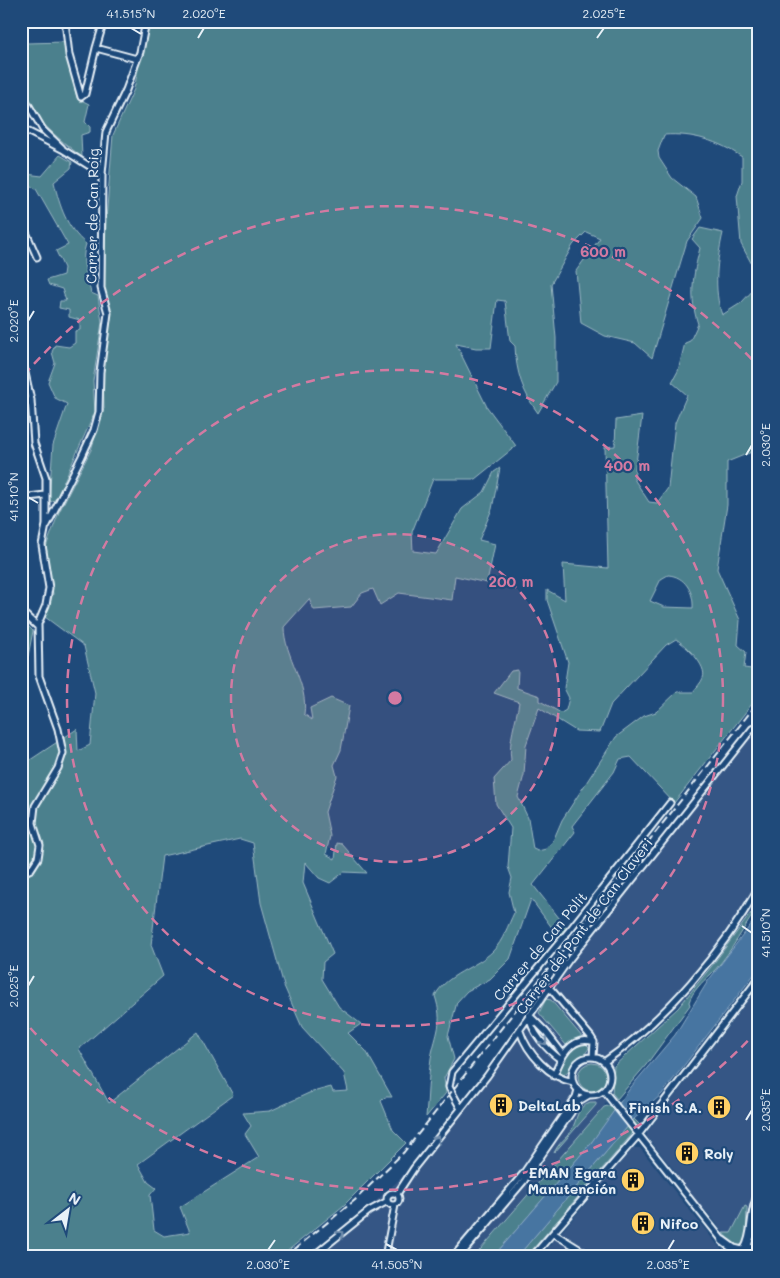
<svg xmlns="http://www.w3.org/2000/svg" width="780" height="1278" viewBox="0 0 780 1278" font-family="Mali,sans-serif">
  <rect width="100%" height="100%" fill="#1f4a7a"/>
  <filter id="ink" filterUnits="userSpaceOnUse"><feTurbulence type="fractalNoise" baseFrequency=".02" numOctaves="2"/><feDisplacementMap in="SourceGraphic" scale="10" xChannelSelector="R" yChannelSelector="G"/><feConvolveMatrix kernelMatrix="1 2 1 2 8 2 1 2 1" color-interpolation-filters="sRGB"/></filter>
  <g filter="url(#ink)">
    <path fill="#345785" d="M759,723V903L685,999L613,1064L612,1086L604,1107L474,1257H308L363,1213L402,1177L484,1074L539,994L752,726Z
      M759,986V1220L740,1221L734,1233L728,1238L708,1213L688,1194L674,1170L647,1137V1132Z
      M633,1148H640L724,1253L725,1257H540Z"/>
    <path fill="#4c808d" stroke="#9ab8c2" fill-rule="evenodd" d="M21,21H27L23,34L27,43L65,42L77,98L89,104L85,122L90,127V132L81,135L82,157C59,139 27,115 21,84C18,64 21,41 21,21Z
      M148,21H759V449L727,462V505L717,569L740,620L738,645L746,652L744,668L759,670V695L674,803L631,757L620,759L614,772L572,826L575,832L533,885L567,928L558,936L531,899L510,959L490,979L467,991L457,1002L448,1036L454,1059L444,1078L446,1093L426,1117C428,1097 428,1077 431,1058C436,1032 444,1024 435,996C446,974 476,968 493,951C503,941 508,925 514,913L509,892L512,878L508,867L511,828L496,804L494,779L511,760C508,741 516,722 519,702L494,693L511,671L518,670L517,688L540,696V701L561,713L566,710L569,698L564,688L568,662L547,600V590L565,600L563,564L608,568L605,447L615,446L616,420L642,416L634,479L649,502L657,503L668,488L675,423L687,395L672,382L678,371L685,343L690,341L698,324C689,297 693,275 700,248L692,239L700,228L723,233C717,259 713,290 722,315L741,303L757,286L752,278L755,270L741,244L737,196L742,181V157C718,141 693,133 664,135L658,151L659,158L672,178L696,197L703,218L687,241L652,358L635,343L605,336L581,323L576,271L600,238L586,232L573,245L551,284L556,338V382L538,413C523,393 516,372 515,346L510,341L505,301L497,300L491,348H476L456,344L487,407L516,446L475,479H433L412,532L413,551L436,554L462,509L484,492L494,472L500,468L492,509L479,540L495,544L487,583L455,576L452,600L399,593L380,605L373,589L362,593L351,607L314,610L309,599L284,627C284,656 309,684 304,714L312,720L310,708L331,698L349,706L341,750L334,765L337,776L325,812L330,836L326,854L335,859L337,843L342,844L367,873L344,872L330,883L319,878L305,862L303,883L333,954L323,962L322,979L339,1007L361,1024L348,1033L366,1051L392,1097H385L381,1101L393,1130L406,1143L343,1206L280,1257H21V766L77,729L78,751L90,745L95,693L84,646L45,617L53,594L46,547L59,512L91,450L104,408L103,368L110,312L104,291L106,220L113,135L134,89ZM668,575C685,576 694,592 693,608L664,607L650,601L661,579ZM676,639C685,645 708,666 703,678C701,683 696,688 693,692H677L656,712L644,716L616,737L562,820L553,841L546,849L538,851L533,849L528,818L518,797L524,775L526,745L539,708L576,731L600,732L611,704L666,645ZM240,839L253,843L261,903L284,986L302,1027L344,1073L348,1091L333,1092L331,1087L309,1093L270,1111L243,1113L251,1126L245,1134L259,1157L180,1207L190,1232L164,1236L154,1230L150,1195L156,1188L148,1182L138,1164L233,1095L198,1032L109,1103L79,1049L163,976L151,945L162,856Z
      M60,155L72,162L71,168L54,182C60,207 66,227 86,244C80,260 87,277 91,293L98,296L102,322L93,381L95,412L56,499L51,502L49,499L53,445L67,404L55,398L48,382L55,363L52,352L55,345L69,347L75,343V331L80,330V320L69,317V310L59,308L60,301H66L62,289L49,285L47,280L63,275L64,268L56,251L68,245L36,189L21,180V170L26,174L42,176Z
      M21,619L33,631L28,656L21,664Z
      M751,913L752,916C740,934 726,960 710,975C703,981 692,992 689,1002L690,1005L646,1065L617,1099L612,1093L614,1066L678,1008L711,967Z
      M546,999L551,1000L583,1038L566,1045L539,1013Z
      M586,1044L589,1047C589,1052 570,1068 564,1075L559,1072C558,1058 573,1045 586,1044Z
      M578 1077a14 14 0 1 1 28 0a14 14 0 1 1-28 0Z
      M590,1102H596V1105L554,1153C559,1142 566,1139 571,1131C578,1119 576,1107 590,1102Z
      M621,1102L591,1143L493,1257H474L604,1107Z
      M634,1119L640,1125L526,1257H517Z
      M745,1206L747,1207L746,1238L743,1244C733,1248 729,1240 723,1233H731Z"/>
    <path fill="#4674a1" stroke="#87a6c4" d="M759,914V968L662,1094L634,1119L517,1257H493L591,1143L631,1087L675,1035L708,981Z"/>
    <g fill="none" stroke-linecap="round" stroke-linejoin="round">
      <g stroke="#e8f1f8" stroke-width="9">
        <path id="minor" d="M65,21L69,55L81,97L85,94L96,48L137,59
          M96,48L104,21
          M21,92L43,130L62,148
          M21,128L62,149L102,174
          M21,221L37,257
          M21,355L31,400L34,443L46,478V525L42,545L49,588L46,605L38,624L39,676L58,729L63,753L58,768L35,806L33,823L40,845L38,858L31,869L21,874
          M21,409L31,400
          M21,498L45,495
          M47,525L82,456L94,430L99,412L100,372L108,313L101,288L102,174L106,132L126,90L140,52L146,21
          M21,611L38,627
          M549,987L591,1037L594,1042L593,1057
          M520,1031C527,1053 550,1078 573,1082
          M572 1076a19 19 0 1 1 38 0a19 19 0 1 1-38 0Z
          M560,1059C546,1049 531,1032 529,1015L546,1032L563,1054
          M604,1062C667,1018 721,953 759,887
          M554,1076C560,1059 571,1034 594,1042
          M604,1091L723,1241
          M461,1109L449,1087L452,1072L572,927L670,803
          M387 1199a6 6 0 1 1 12 0a6 6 0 1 1-12 0Z
          M397,1194L414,1168L487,1076L568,961L752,729L759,725
          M553,1233L592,1257
          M312,1257L369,1211L386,1202
          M385,1257L395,1205
          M453,1257L523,1174L576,1097L578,1090
          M459,1257L523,1182L579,1101L589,1095
          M532,1257L639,1134L759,978"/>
      </g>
      <g stroke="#e8f1f8" stroke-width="11">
        <path id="secondary" d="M753,1226L759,1242
          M723,1241L734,1249L742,1251
          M745,1249C755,1233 749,1213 759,1195
          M736,1257L745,1249L759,1248"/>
      </g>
      <use href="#minor" stroke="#1f4a7a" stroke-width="5"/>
      <use href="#secondary" stroke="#1f4a7a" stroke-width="7"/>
      <path stroke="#e8f1f8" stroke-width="2" stroke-dasharray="8 4" stroke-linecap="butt" d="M285,1257L355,1200L404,1152L759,701"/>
    </g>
    <defs><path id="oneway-chevron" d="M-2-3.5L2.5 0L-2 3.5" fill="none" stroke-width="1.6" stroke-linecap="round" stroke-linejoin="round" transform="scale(1.25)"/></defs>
    <g stroke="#6f8dac">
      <use href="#oneway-chevron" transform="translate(544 1042) rotate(50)"/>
      <use href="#oneway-chevron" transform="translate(437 1139) rotate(-51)"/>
      <use href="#oneway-chevron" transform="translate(341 1234) rotate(-38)"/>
    </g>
  </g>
  <path fill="none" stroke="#e8f1f8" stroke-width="2" d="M131,28L141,34M198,38L204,28M597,38L604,28M28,321L34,311M746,455L752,445M28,497L38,503M742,926L752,933M28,986L34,976M746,1120L752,1110M386,1244L397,1250M268,1250L275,1240M668,1250L674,1240"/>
  <circle cx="395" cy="698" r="164" fill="#d37aa2" fill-opacity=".12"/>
  <g fill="none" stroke="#d37aa2" stroke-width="2.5" stroke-dasharray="9 6">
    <circle cx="395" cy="698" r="164"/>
    <circle cx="395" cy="698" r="328"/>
    <path d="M758 1030A492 492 0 0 1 24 1021M24 375A492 492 0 0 1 758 366"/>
  </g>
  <defs>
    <g id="building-disc" transform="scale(1.25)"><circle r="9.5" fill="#ffd166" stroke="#1f4a7a"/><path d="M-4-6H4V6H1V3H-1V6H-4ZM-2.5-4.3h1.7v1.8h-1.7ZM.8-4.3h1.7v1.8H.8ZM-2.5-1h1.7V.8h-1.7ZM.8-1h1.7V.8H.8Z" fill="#111"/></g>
  </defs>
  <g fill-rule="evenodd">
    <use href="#building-disc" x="501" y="1105"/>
    <use href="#building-disc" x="719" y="1107"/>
    <use href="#building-disc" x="687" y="1153"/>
    <use href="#building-disc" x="633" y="1180"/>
    <use href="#building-disc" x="643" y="1223"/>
  </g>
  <g text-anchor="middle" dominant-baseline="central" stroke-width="4.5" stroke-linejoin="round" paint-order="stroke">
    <g font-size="14" fill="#e8f1f8" stroke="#1f4a7a">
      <text transform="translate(92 216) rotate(-89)">Carrer de Can Roig</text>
      <text transform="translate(584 926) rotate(-53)">Carrer del Pont de Can Claveri</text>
      <text transform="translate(540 946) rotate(-50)">Carrer de Can Pòlit</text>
    </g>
    <g font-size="14" font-weight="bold" fill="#e8f1f8" stroke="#1f4a7a" text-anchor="start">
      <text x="518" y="1105">DeltaLab</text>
      <text x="702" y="1107" text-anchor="end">Finish S.A.</text>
      <text x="704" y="1153">Roly</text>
      <text x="616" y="1172" text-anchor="end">EMAN Egara<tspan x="616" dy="16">Manutención</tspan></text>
      <text x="660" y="1223">Nifco</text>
    </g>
  </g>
  <circle cx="395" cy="698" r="8" fill="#d37aa2" stroke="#1f4a7a" stroke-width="2.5"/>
  <g font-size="15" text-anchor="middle" font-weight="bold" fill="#d37aa2" stroke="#1f4a7a" stroke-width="4.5" stroke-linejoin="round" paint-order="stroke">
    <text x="603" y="257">600 m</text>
    <text x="627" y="471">400 m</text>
    <text x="511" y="587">200 m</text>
  </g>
  <rect width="780" height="1278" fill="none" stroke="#1f4a7a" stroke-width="55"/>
  <g transform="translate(68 1210) rotate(31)" stroke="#1f4a7a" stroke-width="4" paint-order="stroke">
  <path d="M0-4L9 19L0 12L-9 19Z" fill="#e8f1f8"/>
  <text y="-8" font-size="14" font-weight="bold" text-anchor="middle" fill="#e8f1f8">N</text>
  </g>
  <rect x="28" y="28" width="724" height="1222" fill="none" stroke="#e8f1f8" stroke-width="2"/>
  <g font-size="12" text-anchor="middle" fill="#e8f1f8">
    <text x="131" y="18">41.515°N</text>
    <text x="204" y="18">2.020°E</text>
    <text x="604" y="18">2.025°E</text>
    <text transform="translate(14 321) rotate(-90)" y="4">2.020°E</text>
    <text transform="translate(766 445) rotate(-90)" y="4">2.030°E</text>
    <text transform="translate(14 497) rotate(-90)" y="4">41.510°N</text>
    <text transform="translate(766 933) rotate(-90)" y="4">41.510°N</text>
    <text transform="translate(14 986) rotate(-90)" y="4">2.025°E</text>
    <text transform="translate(766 1110) rotate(-90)" y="4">2.035°E</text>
    <text x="268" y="1269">2.030°E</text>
    <text x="397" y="1269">41.505°N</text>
    <text x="668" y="1269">2.035°E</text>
  </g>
</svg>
